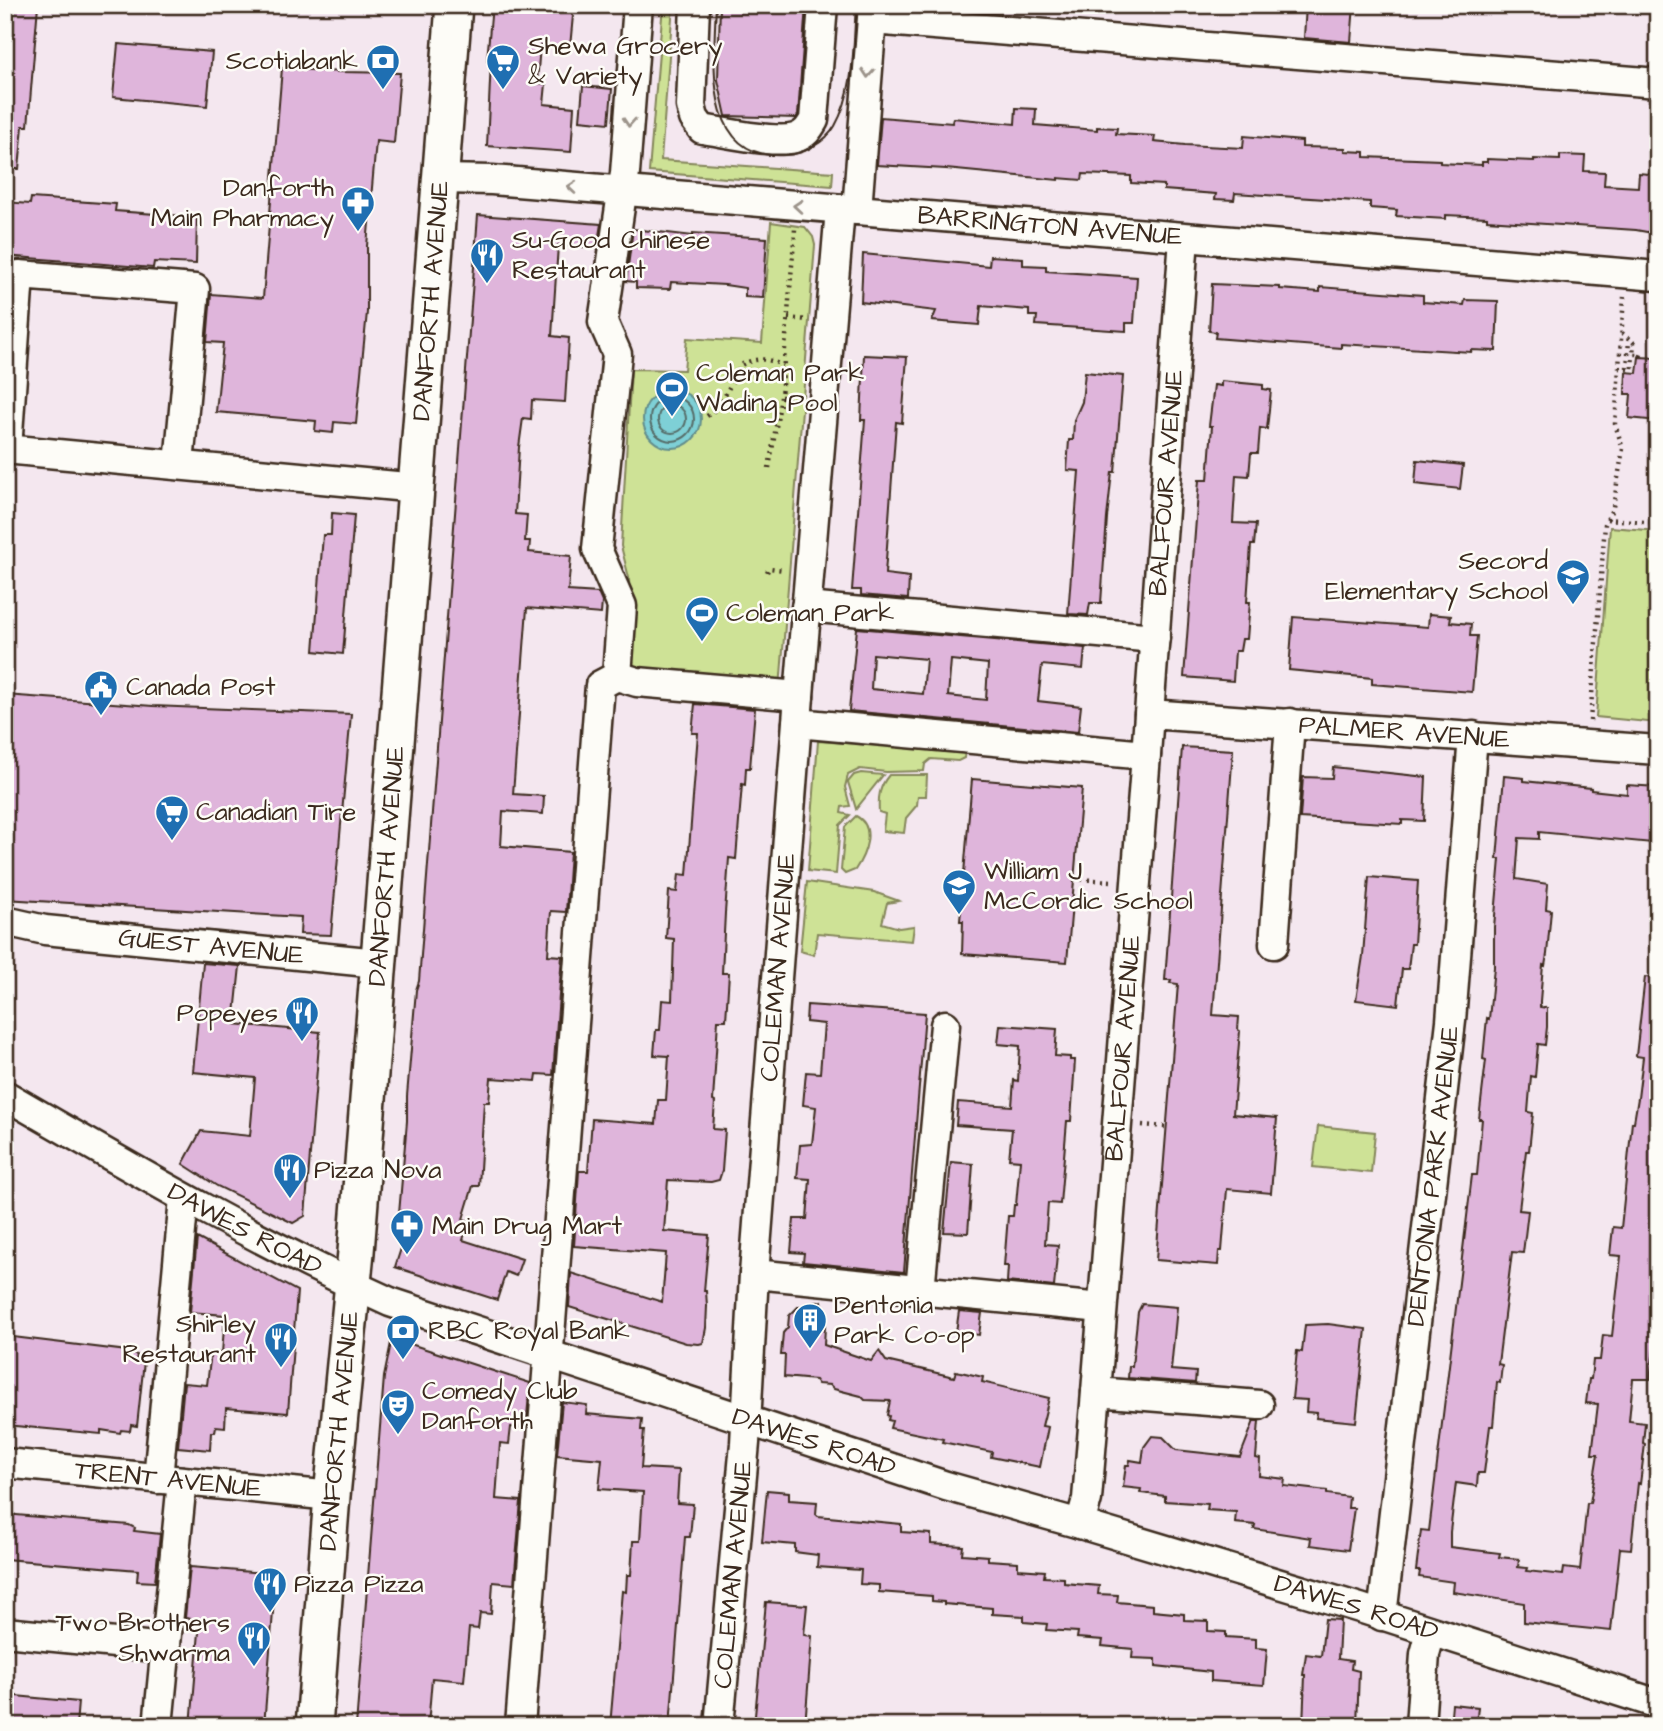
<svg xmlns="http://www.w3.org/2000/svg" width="1663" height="1731" viewBox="0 0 1663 1731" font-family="'Architects Daughter',sans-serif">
  <rect width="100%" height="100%" fill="#f4e7ef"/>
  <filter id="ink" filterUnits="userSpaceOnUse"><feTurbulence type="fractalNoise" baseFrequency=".0143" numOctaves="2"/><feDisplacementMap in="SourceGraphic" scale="14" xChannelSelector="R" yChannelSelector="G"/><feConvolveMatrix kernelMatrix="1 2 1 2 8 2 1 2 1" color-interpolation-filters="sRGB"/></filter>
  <g filter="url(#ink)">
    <path fill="#cee296" stroke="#84865a" stroke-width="2" d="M663,5H673L661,160L833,172L832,186L649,172Z
      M771,222L805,227L813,237L815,245L780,688L631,670L629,578L621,546L631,369L684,370L687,338L762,343Z
      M1610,527L1658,531V723L1596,717Z
      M818,741L965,752L964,758L958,761L931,759L925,764L924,771L886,772L860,769L848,775L845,787L850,806L842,807L841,813L850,815L840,825L836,874L808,871Z
      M861,773L883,775L856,809L848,782L854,775Z
      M889,775H927L926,796H918L917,805L906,818L904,833L883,831L885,814L879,812C878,797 879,787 889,775Z
      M856,816C877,827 865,855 855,870L845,874L841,870L845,827Z
      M807,882L874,892L899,901L887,903L882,923L899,928L914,926L912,941L817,933L814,955L800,951Z
      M1318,1126L1375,1132L1371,1173L1313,1167Z"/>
    <path fill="#7ed0d6" stroke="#638e8c" stroke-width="2" d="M643 419a29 29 0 1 1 58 0a29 29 0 1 1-58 0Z"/>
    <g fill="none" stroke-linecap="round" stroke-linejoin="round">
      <path stroke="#566c68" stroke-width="2" d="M650 419a22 22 0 1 1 44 0a22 22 0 1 1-44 0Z
        M658 419a14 14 0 1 1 28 0a14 14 0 1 1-28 0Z"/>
    </g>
    <path fill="#dfb5db" stroke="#3b2a1e" stroke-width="2" fill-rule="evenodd" d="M5,5H38L28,126H23L19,169H5Z
      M492,5H574L570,47L540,45L537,83L546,84L544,104L574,107L571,152L487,146L491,60H487Z
      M720,5H806L798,115L796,118L726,116L718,80Z
      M1306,5H1354L1351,42L1304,38Z
      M118,44L212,52L207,106L113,97Z
      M282,68L341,72L400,73L394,143L376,141L367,246V312L356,424L334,422L333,433L315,431L316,421L216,412L223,343L207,342L211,294L263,298Z
      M583,86L612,89L609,123L580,120Z
      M1016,108L1036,109L1035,125L1097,130V127L1117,128L1116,134L1155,136L1154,142L1185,145L1243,148L1244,136L1267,138L1302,141V147L1345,148V151L1365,152V157L1440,160V163L1482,165V162H1487V159L1534,161V159L1560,160V155L1585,156L1584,171L1605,172L1604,185L1638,187L1639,173L1658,175V234L1636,230L1487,220V217L1446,215V219L1396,216L1397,210L1370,208V202L1235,193L1234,200L1215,199L1216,194L1164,190V185L1131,183V176L1083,174L1082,180L1058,178V180L946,169L877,165L881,117L952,123L953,118L1015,124Z
      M31,198L116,204L115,211L197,217L196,264L154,262L153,268L5,256V202L30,204Z
      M478,215L601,224L597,248L558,245L552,336L569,338L565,402L532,400L531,419L523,418L519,447L515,514L527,515L525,541H530L529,552L571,556L568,591L598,593L602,602L601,614L527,608L513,794L544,796L543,814L503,811L501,846L570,852L566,912L551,911L548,955L562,956L553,1075L537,1074L536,1081L491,1078L489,1102H484L479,1186H473L463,1219L469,1221L463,1240L522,1259L516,1276L506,1272L497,1300L395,1267L404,1239L397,1237L407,1121V1096L416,990L419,981Z
      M633,229L693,236V233L767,238L763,298L745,297V288L725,285L671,282L670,289L636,288V282L626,281Z
      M863,254L989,266L990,256L1023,258V265L1046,266V271L1137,277L1134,323H1126V331L1036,325L1037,316H1029V310L981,306L979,325L932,321L936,311L861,302Z
      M1212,284L1280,287V289L1320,292V287L1396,293L1423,295V302L1464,305L1465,300L1498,301L1496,351L1471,350V352L1341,344V348L1215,338L1216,332L1209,331Z
      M864,355L907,357L902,423L896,422L885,574L909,577L908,599L861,595V590H852L865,420H861Z
      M1639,357L1658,358V421L1629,418L1631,394H1625L1626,372L1637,373Z
      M1085,372L1123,376L1115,472H1112L1107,518L1101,603H1090L1088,615L1068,614L1079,471L1067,470L1069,440H1073L1074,420L1082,402Z
      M1221,381L1263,385V389L1271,390L1267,429L1260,428L1258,453H1251L1249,476L1236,475L1233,523L1256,524L1254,545H1251L1247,602H1250L1247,639H1242L1240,651H1235L1233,681L1184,677L1199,480H1208L1212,426H1209L1214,385L1221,386Z
      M1417,460L1463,465L1460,489L1415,484Z
      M332,513L354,515L343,654L314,651L323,535H331Z
      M1429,614L1451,616L1450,622L1471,624L1470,636H1477L1472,692L1372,684V678L1289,670L1293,617L1428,627Z
      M857,628L1085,648L1083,669L1042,665L1038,701L1081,706L1078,732L849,711ZM873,654L926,659L923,694L871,689ZM951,660L988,664L986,700L948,696Z
      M5,695L153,706L351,714L331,935L300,934L301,917L5,899Z
      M695,704L755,709L750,768H746L745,785L742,784L736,859L729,858L725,913L722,973H729L726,1020H718L713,1101L715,1102L713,1129L725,1130L722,1171L719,1180L711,1182L668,1180L664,1231L709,1235L704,1291H706L707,1306L706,1328L703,1343L699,1344L686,1343L569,1307L571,1273L662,1302L666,1253L574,1246L579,1171H588L592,1119L656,1124L658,1100H666L669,1056L654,1055L656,1030H660L662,1000L672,1001L674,939L666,938L669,891L677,892L679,874L687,875L698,733H692Z
      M1182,747L1233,750L1213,1015L1239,1017L1238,1030L1240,1031L1233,1114L1277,1118L1271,1193L1227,1189L1222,1251H1219L1218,1265L1156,1260L1178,984L1170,983L1171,980H1165Z
      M1333,767L1426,777L1424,821L1402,820V824L1300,818L1303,777L1332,778Z
      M1504,776L1524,778V781L1591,788V790L1627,794V785L1658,787V838L1653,837L1652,843L1539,832V839L1519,838L1516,879L1548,884L1546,909L1551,910L1547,954L1545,966L1543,965L1540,1001V1007L1547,1008V1027L1545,1045L1538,1044L1535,1077L1531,1076L1528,1112L1533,1113L1529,1151H1526L1519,1210L1528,1211L1523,1253L1512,1252L1498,1364L1502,1365L1500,1383L1497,1382L1493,1426H1490L1484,1473H1478L1477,1486L1456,1483L1450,1532V1547L1500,1553L1499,1557L1519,1559L1518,1567L1527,1568L1526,1571L1563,1575L1564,1568L1580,1570L1587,1503H1590L1598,1454H1592L1598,1404L1586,1403L1589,1379H1591L1593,1360H1600L1603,1335L1612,1336L1621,1256L1610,1255L1613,1227L1621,1228L1632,1122H1634L1638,1098L1643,1057L1636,1056L1645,977L1658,978V1317L1650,1379H1633L1629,1421L1645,1423L1643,1443L1645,1444L1640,1484L1638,1483L1631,1549L1620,1548L1611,1631L1524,1622V1603L1453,1592L1454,1582L1419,1577L1420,1571H1416L1421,1530L1429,1531L1472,1175H1477L1482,1119H1479L1486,1060L1483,1059L1485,1038L1487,1018L1489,1019L1494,967V927L1500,859H1497Z
      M972,779L1082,788L1067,962L962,954L963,921H960Z
      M1369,877L1418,881L1414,944H1411L1408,969H1402L1398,1005L1356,1000L1363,956Z
      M203,963L240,966L234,1024L320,1032L305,1216L293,1223L217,1186L183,1164L201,1131L250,1136L255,1078L193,1072Z
      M807,1005L925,1013L904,1272L803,1262L804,1253L791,1252L794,1219H807L810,1179L797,1178L800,1145L812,1144L816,1107L803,1105L806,1072L820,1073L824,1024L806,1022Z
      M1000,1025L1057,1029L1055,1056L1070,1057V1060H1075L1071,1121H1067L1060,1204L1048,1203L1045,1244L1058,1245L1054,1287L1007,1282L1008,1266H1004L1008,1216H1013L1014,1205H1016L1020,1160L1009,1159L1012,1129L956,1125L958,1102L1012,1106L1014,1080L1018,1081L1020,1046L998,1044Z
      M951,1162L973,1164L968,1233L944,1232Z
      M197,1238L297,1291L288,1413L226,1408L225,1427L216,1426L215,1432H211L210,1450L178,1447L184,1383L207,1385L211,1352L222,1353L225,1315L190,1312Z
      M822,1301L823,1308H826L824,1345L871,1361L879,1351L886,1361L954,1377L956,1371L983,1377L982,1382L1049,1398L1042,1426L1048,1427L1040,1467L991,1457L992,1452L942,1442L943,1439L890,1428L892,1421L888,1420L889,1416L887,1415L890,1401L865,1400L861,1396L834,1389L830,1385L818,1384L815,1380L784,1377L785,1355H781L783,1333L788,1327L789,1316L798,1307Z
      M1142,1304L1177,1307L1171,1370L1196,1372L1195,1383L1128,1378L1129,1366H1132L1138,1312Z
      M959,1311L982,1313L979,1335L956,1332Z
      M1328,1324L1366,1329L1356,1422L1316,1418L1317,1413L1306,1412L1307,1400L1292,1399L1297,1351L1302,1352L1305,1325Z
      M5,1336L127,1351V1353L137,1355L136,1360L144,1361L137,1426L131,1425L130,1431L121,1430L120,1433L101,1430V1434L5,1425Z
      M392,1338L530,1383L526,1428L511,1427L509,1444L500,1443L496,1499L521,1501L514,1584L493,1582L491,1614L480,1613L478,1629L469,1628L464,1681L432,1678L428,1726H356L384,1377Z
      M562,1402L587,1405L586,1414L642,1419L641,1430H644L641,1468L679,1470L677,1503L693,1504L690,1537H685L670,1726H610L622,1591L626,1592L627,1575H631L633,1541H640L643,1492L599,1489L602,1459L557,1455Z
      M1254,1421H1259L1256,1458L1260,1459L1259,1476L1285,1479L1284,1486L1327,1491V1494L1349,1497L1348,1508H1354L1348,1550L1310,1545L1311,1538L1254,1529L1255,1525L1235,1523L1236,1512L1207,1510L1208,1504L1165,1501V1496L1140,1493L1141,1489L1123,1487L1126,1465H1129L1130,1460L1142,1462L1144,1447L1152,1436L1163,1437L1176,1450L1240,1457Z
      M767,1490L789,1492V1500L817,1502L816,1514L818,1516L901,1524V1532L931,1534V1544L963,1546L962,1554L988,1556V1560L1018,1562V1569L1045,1571L1044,1577L1064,1578V1583L1099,1586L1098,1594L1118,1595L1117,1602L1153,1605V1611L1184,1614V1620L1208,1621V1631L1226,1632V1637L1256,1639V1648L1267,1649L1264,1685L1211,1681V1672L1156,1666V1659L1132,1658L1133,1649L1102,1646L1103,1640L1077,1638L1078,1632L1046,1630L1047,1624L1024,1622V1616L992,1614V1608L944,1604V1602L932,1601V1596L879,1592V1585L860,1584L861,1570L817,1567L818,1555L795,1552V1545L762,1542Z
      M5,1514L129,1525L135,1528L134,1531L160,1534L155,1582L137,1581L138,1570L5,1559Z
      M190,1567L276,1574L264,1726H191L200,1620L185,1618Z
      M766,1602L807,1605L804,1635L812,1636L805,1726H754Z
      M1325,1619L1340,1620L1338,1659L1352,1661L1351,1669L1359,1671L1357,1726H1303L1305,1675H1303L1306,1654L1321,1656Z
      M5,1695L78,1702L76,1726H5Z
      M1452,1704L1478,1707L1476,1726H1450Z"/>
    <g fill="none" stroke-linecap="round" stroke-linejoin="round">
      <g stroke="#3b2a1e" stroke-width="33">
        <g id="minor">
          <path d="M695,5L691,106L694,118L702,129C724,132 774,144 795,138C805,135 809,129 814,120L823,5"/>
          <path d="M872,20L1658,83"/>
          <path id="s1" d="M441,179L492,180L1658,276"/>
          <path d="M857,210L873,5"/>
          <path d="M5,449L417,488"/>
          <path d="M7,449L19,275L195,289L179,464"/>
          <path d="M806,607L1155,638"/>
          <path d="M617,676L637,682L799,696"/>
          <path id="s2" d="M1149,714L1658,750"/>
          <path d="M797,723L1146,755"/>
          <path id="s3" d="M5,921L45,930L378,963"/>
          <path d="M1274,944L1290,723"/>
          <path id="s4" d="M5,1095C131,1168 257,1242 390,1302L946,1486L1080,1524L1360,1608L1658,1704"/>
          <path d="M754,1274L1102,1308"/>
          <path d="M920,1290L945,1025"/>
          <path d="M1096,1392L1259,1405"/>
          <path id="s5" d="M5,1463L332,1496"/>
          <path d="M158,1479L184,1198"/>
          <path id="s6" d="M1080,1524L1087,1499L1096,1392L1146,755L1184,238"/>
          <path id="s7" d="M1382,1616L1451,1021L1473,736"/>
          <path d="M5,1632L165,1648"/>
          <path d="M158,1726L182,1481"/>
          <path d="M520,1726L600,685L617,676L622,606L597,549L617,354L603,322L625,173L638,5"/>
          <path id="s8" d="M719,1726L745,1443L754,1274L799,696L840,209"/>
          <path d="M1420,1726L1425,1654L1431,1632"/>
        </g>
      </g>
      <g stroke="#3b2a1e" stroke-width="40">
        <g id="major">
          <path id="s9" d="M314,1726L332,1496L356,1252L454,5"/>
        </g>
      </g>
      <path stroke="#3b2a1e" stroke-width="4.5" stroke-dasharray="2 5" stroke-linecap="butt" d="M788,318L808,320
        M1622,333L1634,343L1633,354H1641L1640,357
        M1619,368L1632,369L1633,354
        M1627,368L1629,340
        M781,397H802
        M707,416C726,403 729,383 741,365C757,357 768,358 783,366
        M769,468L781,397L795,229
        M1607,519L1658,523
        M767,572L769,568L784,570
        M1590,721L1605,524L1613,507L1623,449L1615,424L1624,297
        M1074,879L1112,881
        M1142,1125L1166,1127"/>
      <use href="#minor" stroke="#fdfcf7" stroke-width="28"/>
      <use href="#major" stroke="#fdfcf7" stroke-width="35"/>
      <path stroke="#3b2a1e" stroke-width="2" d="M716,5C714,60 702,162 786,155C804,154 826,142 835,126C855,91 853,45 856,5"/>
    </g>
    <defs><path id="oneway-chevron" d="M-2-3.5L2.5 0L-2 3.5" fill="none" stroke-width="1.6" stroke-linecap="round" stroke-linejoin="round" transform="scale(1.75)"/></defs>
    <g stroke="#9c938a">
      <use href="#oneway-chevron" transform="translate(868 73) rotate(94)"/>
      <use href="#oneway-chevron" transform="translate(629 122) rotate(94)"/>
      <use href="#oneway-chevron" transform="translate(572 187) rotate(-175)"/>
      <use href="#oneway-chevron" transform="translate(798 206) rotate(-175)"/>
    </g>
  </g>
  <defs>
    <g id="bank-pin" transform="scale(1.75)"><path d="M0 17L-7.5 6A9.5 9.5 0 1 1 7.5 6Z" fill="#1f6fb2" stroke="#fdfcf7"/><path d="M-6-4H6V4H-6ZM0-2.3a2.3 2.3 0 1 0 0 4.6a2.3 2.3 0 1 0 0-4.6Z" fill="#fff"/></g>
    <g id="supermarket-pin" transform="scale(1.75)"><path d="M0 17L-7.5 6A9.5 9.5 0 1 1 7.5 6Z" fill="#1f6fb2" stroke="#fdfcf7"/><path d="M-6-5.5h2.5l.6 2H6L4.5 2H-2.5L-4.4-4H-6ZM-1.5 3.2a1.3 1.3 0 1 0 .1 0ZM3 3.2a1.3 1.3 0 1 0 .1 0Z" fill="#fff"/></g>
    <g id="pharmacy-pin" transform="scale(1.75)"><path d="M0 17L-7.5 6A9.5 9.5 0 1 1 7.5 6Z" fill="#1f6fb2" stroke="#fdfcf7"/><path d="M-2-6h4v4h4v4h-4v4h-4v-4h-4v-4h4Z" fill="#fff"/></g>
    <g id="restaurant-pin" transform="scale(1.75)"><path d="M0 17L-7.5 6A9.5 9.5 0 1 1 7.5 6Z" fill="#1f6fb2" stroke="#fdfcf7"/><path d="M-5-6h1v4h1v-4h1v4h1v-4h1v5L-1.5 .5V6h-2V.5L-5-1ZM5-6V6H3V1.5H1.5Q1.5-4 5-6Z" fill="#fff"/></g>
    <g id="stadium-pin" transform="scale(1.75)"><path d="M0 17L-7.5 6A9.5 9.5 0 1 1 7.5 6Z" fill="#1f6fb2" stroke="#fdfcf7"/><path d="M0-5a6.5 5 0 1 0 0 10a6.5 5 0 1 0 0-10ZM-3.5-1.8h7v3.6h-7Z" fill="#fff"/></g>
    <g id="school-pin" transform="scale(1.75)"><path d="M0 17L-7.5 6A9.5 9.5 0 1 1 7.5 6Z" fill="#1f6fb2" stroke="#fdfcf7"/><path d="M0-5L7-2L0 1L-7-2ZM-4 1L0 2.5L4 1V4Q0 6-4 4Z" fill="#fff"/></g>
    <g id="civic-pin" transform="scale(1.75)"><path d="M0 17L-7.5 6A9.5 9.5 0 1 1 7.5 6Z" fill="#1f6fb2" stroke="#fdfcf7"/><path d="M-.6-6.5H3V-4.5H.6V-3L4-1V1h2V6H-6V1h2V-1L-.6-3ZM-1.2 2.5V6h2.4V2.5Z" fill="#fff"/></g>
    <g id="building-pin" transform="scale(1.75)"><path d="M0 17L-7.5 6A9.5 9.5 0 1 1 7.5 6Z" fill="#1f6fb2" stroke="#fdfcf7"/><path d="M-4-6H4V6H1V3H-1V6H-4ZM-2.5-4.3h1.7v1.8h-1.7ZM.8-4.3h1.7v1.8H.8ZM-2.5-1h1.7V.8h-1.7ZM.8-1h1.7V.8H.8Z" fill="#fff"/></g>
    <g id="theatre-pin" transform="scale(1.75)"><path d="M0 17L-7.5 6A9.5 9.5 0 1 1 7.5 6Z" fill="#1f6fb2" stroke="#fdfcf7"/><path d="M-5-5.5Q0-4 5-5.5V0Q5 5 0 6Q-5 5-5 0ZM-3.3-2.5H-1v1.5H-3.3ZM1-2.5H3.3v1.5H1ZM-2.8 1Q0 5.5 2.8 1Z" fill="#fff"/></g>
  </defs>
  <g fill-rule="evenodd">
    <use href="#bank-pin" x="383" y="61"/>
    <use href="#supermarket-pin" x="503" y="61"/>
    <use href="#pharmacy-pin" x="358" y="203"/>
    <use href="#restaurant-pin" x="487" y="255"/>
    <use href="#stadium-pin" x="672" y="388"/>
    <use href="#school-pin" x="1573" y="576"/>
    <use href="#stadium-pin" x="702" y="613"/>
    <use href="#civic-pin" x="101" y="687"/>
    <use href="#supermarket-pin" x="172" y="812"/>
    <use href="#school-pin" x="959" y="886"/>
    <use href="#restaurant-pin" x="302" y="1013"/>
    <use href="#restaurant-pin" x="290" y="1170"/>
    <use href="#pharmacy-pin" x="407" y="1226"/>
    <use href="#building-pin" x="810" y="1320"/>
    <use href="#bank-pin" x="403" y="1331"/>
    <use href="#restaurant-pin" x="281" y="1339"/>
    <use href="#theatre-pin" x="398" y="1406"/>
    <use href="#restaurant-pin" x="270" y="1584"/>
    <use href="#restaurant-pin" x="254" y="1638"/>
  </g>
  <g text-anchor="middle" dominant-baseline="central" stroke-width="5" stroke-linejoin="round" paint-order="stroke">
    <g font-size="26" fill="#3b2a1e" stroke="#fdfcf7" text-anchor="start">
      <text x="528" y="46">Shewa Grocery<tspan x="528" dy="30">&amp; Variety</tspan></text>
      <text x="358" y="61" text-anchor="end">Scotiabank</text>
      <text x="334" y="188" text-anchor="end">Danforth<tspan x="334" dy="30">Main Pharmacy</tspan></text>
      <text x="512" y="240">Su-Good Chinese<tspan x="512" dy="30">Restaurant</tspan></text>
      <text x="696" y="373">Coleman Park<tspan x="696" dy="30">Wading Pool</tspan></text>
      <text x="1548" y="561" text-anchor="end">Secord<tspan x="1548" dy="30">Elementary School</tspan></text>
      <text x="726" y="613">Coleman Park</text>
      <text x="126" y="687">Canada Post</text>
      <text x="196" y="812">Canadian Tire</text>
      <text x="984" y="871">William J<tspan x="984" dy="30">McCordic School</tspan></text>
      <text x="278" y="1013" text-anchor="end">Popeyes</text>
      <text x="314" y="1170">Pizza Nova</text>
      <text x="432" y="1226">Main Drug Mart</text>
      <text x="834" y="1305">Dentonia<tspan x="834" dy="30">Park Co-op</tspan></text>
      <text x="256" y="1324" text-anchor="end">Shirley<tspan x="256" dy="30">Restaurant</tspan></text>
      <text x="428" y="1331">RBC Royal Bank</text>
      <text x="422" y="1391">Comedy Club<tspan x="422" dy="30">Danforth</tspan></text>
      <text x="294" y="1584">Pizza Pizza</text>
      <text x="230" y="1623" text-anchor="end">Two Brothers<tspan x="230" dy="30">Shwarma</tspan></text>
    </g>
    <g font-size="26" fill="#3b2a1e" stroke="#fdfcf7">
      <text stroke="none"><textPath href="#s1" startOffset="611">BARRINGTON AVENUE</textPath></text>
      <text stroke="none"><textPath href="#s9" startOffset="1430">DANFORTH AVENUE</textPath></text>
      <text stroke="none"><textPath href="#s6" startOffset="1045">BALFOUR AVENUE</textPath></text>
      <text stroke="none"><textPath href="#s2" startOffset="256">PALMER AVENUE</textPath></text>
      <text stroke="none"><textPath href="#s9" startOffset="863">DANFORTH AVENUE</textPath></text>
      <text stroke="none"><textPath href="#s3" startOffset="208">GUEST AVENUE</textPath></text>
      <text stroke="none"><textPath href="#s8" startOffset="761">COLEMAN AVENUE</textPath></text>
      <text stroke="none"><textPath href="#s6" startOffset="478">BALFOUR AVENUE</textPath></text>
      <text stroke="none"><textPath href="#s7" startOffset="443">DENTONIA PARK AVENUE</textPath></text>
      <text stroke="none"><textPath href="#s4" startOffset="275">DAWES ROAD</textPath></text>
      <text stroke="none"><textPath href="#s9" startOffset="296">DANFORTH AVENUE</textPath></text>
      <text stroke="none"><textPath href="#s4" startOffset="884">DAWES ROAD</textPath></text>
      <text stroke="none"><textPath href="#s5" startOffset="164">TRENT AVENUE</textPath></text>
      <text stroke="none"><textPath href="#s8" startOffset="152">COLEMAN AVENUE</textPath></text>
      <text stroke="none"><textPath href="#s4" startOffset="1451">DAWES ROAD</textPath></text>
    </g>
  </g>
  <rect width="1663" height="1731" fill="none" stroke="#fdfcf7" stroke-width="28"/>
  <rect x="14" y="14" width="1635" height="1703" fill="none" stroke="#3b2a1e" stroke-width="2.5" filter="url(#ink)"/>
</svg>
